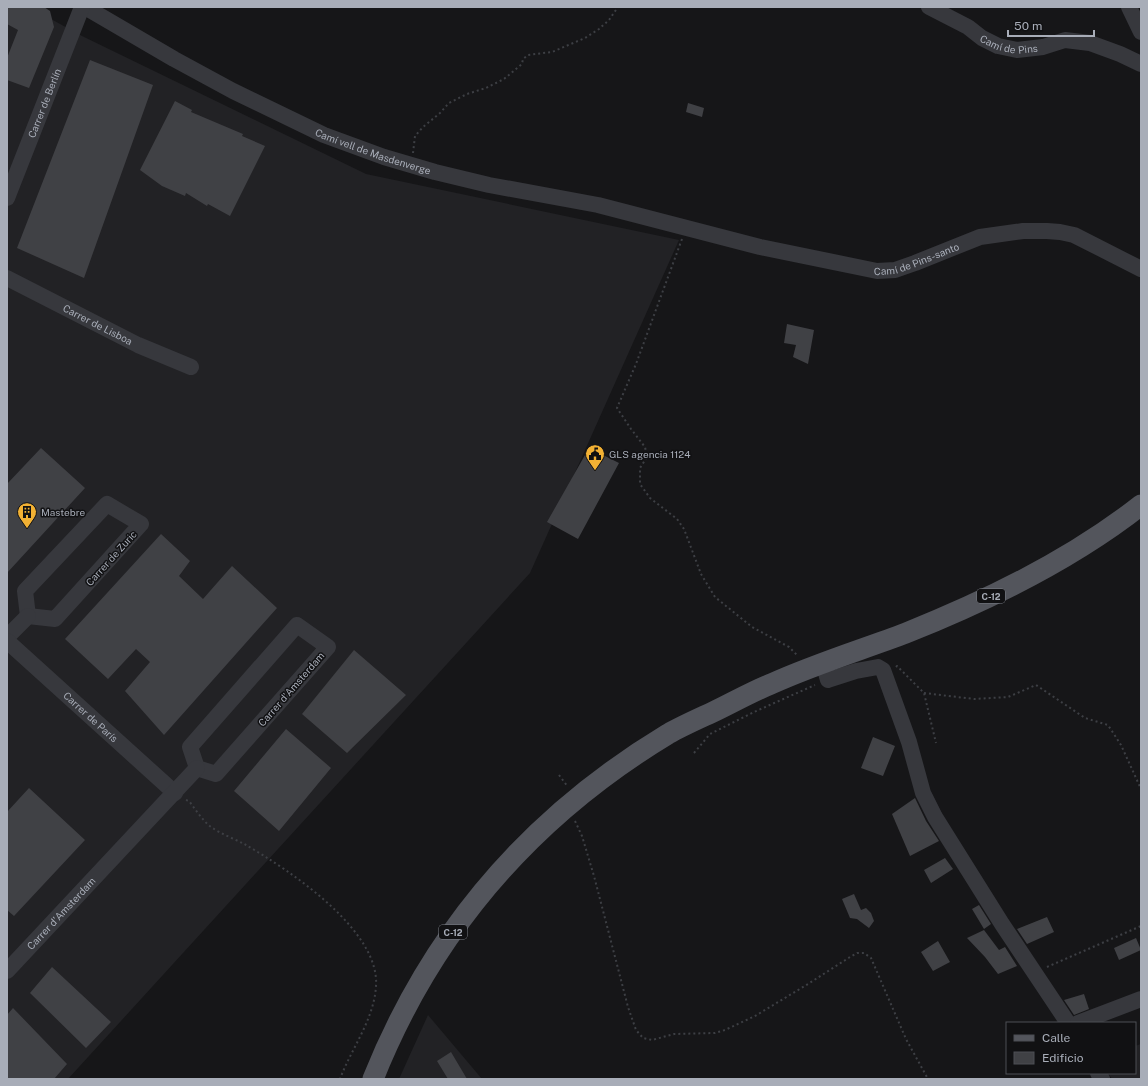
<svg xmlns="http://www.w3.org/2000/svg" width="1148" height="1086" viewBox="0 0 1148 1086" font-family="'Public Sans',sans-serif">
  <rect width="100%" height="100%" fill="#161618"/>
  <path fill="#222225" d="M7,7H29L82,36L366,174L679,240L530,573L68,1079H7Z
    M428,1015L482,1079H399Z
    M1141,1044V1079H1112L1108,1073H1135V1046Z"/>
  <path fill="#404145" d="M7,7H44L50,11L54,27L29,88L7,80V58L18,30L7,24Z
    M90,60L153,85L84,278L17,248Z
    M175,101L192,110L191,112L243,134L242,136L265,146L230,216L208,204L207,206L186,193L185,196L162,186L140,170Z
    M688,103L704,108L702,117L686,112Z
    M787,324L814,330L808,364L793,357L796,345L784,343Z
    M41,448L85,488L7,573V484Z
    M589,448L619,463L578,539L547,522Z
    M161,534L190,561L179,576L203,599L232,566L277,608L164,735L125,691L150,662L136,649L108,679L65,639Z
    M354,650L406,695L347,753L302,714Z
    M286,729L331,768L279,831L234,791Z
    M873,737L895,746L883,776L861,768Z
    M29,788L85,840L14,916L7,910V812Z
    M915,798L926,821L939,841L910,856L892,814Z
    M945,858L953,869L931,883L924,870Z
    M854,894L861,910L866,908L871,913L874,921L869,928L857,919L850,918L842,899Z
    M979,905L991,924L984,929L972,909Z
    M1047,917L1054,932L1027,944L1017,929Z
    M984,930L999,950L1005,947L1017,966L998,974L985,957L967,938Z
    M1136,938L1141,950L1119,960L1114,948Z
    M938,941L950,962L933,971L921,952Z
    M52,967L111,1022L86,1048L30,993Z
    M1084,994L1089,1009L1074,1015L1064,1000Z
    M13,1008L67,1064L54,1079H7V1015Z
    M451,1052L467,1079H448L437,1061Z"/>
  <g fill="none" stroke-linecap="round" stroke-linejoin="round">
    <path stroke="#3d3f44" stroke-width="2" stroke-dasharray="2 3" stroke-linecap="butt" d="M413,153L415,136L423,127L440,113L449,103L467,94L486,88L504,79L522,64L523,59L528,55L552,52L585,38L599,29L609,20L618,7
      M682,239L636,364L617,408L631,429L645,447L647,457L640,468V484L650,498L677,519L684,529L701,574L715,597L752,627L789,647L797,655
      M896,667L897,666L924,693L936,743
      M924,693L974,699L1008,697L1036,685L1085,718L1108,725L1121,745L1141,789
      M694,753L710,734L754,712L815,685
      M559,775L568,787
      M186,800L189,801C196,810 202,820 211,827C221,834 235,839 246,845C289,870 380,930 376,986C374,1020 351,1049 340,1079
      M575,821L582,836L594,876L628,1007L636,1030L643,1038L652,1040L674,1034L715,1033L725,1030L755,1016L808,984L850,957L857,953H864L871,958L906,1039L928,1079
      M1047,967L1141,926"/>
    <g stroke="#37383d" stroke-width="16">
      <path id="s1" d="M85,7L174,59L233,91L324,135L384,157L435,172L489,185L598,205L760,247L877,271L895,270L915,263L980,237L1023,231H1047L1060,232L1074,235L1141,269"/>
      <path id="s2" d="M929,7L968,27L982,38L998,46L1017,50L1043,47L1065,40L1090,43L1120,54L1141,64"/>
      <path d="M1129,7L1141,32"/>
      <path id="s3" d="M7,198L82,7"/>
      <path id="s4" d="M7,278L138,345L191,367"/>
      <path d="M107,504L141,524L55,619L28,616L25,591Z"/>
      <path d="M297,625L328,647L216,774L197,768L190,747Z"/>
      <path d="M7,637L28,616"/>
      <path id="s5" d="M7,641L175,793"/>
      <path d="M823,663L828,680L856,671L878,667L883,670L909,742L923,793L935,817L1002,924L1068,1023"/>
      <path id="s6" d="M7,971L197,768"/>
      <path d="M1078,1023L1141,999"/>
      <path d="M1098,1073L1102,1079"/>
    </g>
    <path stroke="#53555c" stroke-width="21" d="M373,1079C432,931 532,816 668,734C682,726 698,719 713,712C732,703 751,692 771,684C815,664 861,650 906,633C989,600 1071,560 1141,505"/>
  </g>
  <defs>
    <g id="civic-pin" transform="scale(1)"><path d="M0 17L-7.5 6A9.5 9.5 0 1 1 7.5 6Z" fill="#f2b134" stroke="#111113"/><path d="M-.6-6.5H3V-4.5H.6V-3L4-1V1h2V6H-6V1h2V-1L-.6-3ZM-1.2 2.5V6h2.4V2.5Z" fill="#111"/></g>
    <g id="building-pin" transform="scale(1)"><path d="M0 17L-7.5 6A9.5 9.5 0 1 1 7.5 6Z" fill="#f2b134" stroke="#111113"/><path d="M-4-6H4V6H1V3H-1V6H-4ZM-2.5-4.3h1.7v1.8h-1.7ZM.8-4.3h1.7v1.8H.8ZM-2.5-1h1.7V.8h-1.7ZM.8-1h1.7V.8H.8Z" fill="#111"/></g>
  </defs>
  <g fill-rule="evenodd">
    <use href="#civic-pin" x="595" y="454"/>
    <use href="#building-pin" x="27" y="512"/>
  </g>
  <g text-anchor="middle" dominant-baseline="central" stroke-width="3" stroke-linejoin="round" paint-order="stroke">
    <g fill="#111113" stroke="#7b7e86" stroke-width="1">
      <rect x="977" y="589" width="28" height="14" rx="3"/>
      <rect x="439" y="925" width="28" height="14" rx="3"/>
    </g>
    <g font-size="9" font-weight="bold" fill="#a8adb8">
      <text x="991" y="596">C-12</text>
      <text x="453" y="932">C-12</text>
    </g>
    <g font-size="10" fill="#a8adb8" stroke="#111113">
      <text stroke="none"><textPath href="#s2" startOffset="90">Camí de Pins</textPath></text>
      <text stroke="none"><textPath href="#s3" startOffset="102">Carrer de Berlín</textPath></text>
      <text stroke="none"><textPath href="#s1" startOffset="323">Camí vell de Masdenverge</textPath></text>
      <text stroke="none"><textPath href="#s1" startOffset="883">Camí de Pins-santo</textPath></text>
      <text stroke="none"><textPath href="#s4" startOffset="102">Carrer de Lisboa</textPath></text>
      <text transform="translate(111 558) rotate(-48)">Carrer de Zuric</text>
      <text transform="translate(291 689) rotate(-49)">Carrer d'Amsterdam</text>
      <text stroke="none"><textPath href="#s5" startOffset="113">Carrer de París</textPath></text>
      <text stroke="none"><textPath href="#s6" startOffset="79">Carrer d'Amsterdam</textPath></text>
    </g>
    <g font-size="10" fill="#a8adb8" stroke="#111113" text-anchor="start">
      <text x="609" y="454">GLS agencia 1124</text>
      <text x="41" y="512">Mastebre</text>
    </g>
  </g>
  <rect width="1148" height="1086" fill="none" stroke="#a8adb8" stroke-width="16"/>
  <rect x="1006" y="1022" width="130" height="52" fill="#111113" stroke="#4d4f55"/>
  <rect x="1014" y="1035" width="20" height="6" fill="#53555c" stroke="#4d4f55"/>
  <text x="1042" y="1042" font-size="12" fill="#a8adb8">Calle</text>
  <rect x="1014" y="1052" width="20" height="12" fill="#404145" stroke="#4d4f55"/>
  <text x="1042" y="1062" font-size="12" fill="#a8adb8">Edificio</text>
  <path d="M1008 30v6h86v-6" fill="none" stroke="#a8adb8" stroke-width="2"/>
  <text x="1014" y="30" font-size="12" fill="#a8adb8" stroke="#111113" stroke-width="3" paint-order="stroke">50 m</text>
</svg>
